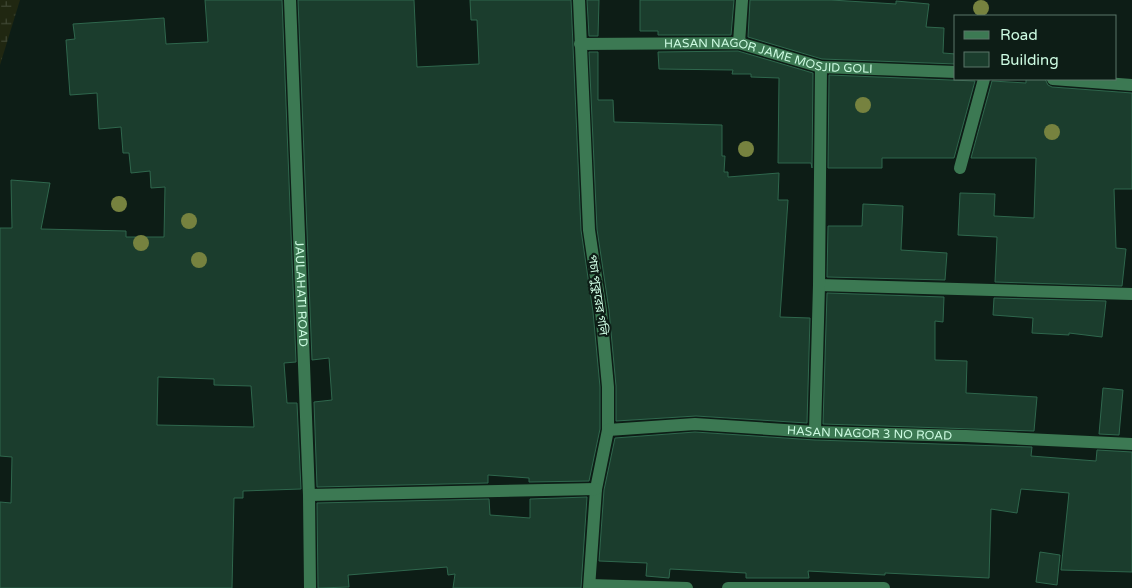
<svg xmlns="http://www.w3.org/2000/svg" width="1132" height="588" viewBox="0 0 1132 588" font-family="'Varela Round','Noto Sans Bengali',sans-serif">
  <defs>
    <pattern id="wetland-marsh" width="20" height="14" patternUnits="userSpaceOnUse" patternTransform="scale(1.25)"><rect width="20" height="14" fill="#202711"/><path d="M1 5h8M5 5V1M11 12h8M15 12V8" fill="none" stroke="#3f4733"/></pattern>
  </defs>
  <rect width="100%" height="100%" fill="#0d1d16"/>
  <path fill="url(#wetland-marsh)" d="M0,0H20L0,65Z"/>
  <path fill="#1b3d2d" stroke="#2f674d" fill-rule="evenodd" d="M205,0H282L296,362L284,363L287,403H297L301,489L243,491V498H234L232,588H0V502L11,503L12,457L0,456V228H12L11,180L50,183L41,229L126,231V237H164L165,187L151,188L150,171L131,173L129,153H123L121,127L99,129L97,93L70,95L66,40L75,39L73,24L164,18L166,44L208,42ZM158,377L214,379V385L251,386L254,427L157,425Z
    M298,0H414L417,67L479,64L477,20H471L470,0H571L581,230L593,312L600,387V429L589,481L529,482V478L488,475V483L317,487L314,402L332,400L329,358L312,360Z
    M587,0H599L598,36H589Z
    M640,0H734L731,35H658V31H640Z
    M750,0H831L896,4V1L929,4L926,27L944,28L943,53L956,54V64L822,59L748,37Z
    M738,51L813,73L812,168L811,163H778L779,78L751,77V74H732L733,70L659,69L658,52Z
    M589,52H598V100H613L614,122L722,125V156H725L724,172H728V177L779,173L778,200H788L780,317L810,318L807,423L696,416L616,421V386L609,310L597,229Z
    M829,75L975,81L954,158H882V168H828Z
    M1026,79H1045L1048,85L1052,87L1132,93V189H1114L1116,248L1126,249L1122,286L995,282L997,237L958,235L960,193L995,194L994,216L1034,218L1036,158H971L992,81L1026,83Z
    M863,204L903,206L901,250L947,253L945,280L827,277L828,226H862Z
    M827,293L944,297L943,322L935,321V360L967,361L966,393L1037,397L1034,431L823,424Z
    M994,298L1106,301L1102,337L1069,333V335L1032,333L1033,318L993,315Z
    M1103,388L1123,390L1119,435L1099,434Z
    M695,432L815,440L1032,447L1031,456L1096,461L1097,450L1132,452V572L1061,570L1069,493L1021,489L1017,513L991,509L989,578L885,573V575L808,571L809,578H746V573L670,569L669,578L646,576L647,563L599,561L604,490L615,438Z
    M587,497L581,588H453L455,574L448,575L447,567L348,575L349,587L318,588L317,503L489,499L490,515L530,518V499Z
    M1040,552L1060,555L1057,585L1036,582Z"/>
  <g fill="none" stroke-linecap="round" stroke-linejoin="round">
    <g stroke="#3c7953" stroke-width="12">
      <path id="s1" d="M290,0L309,495L310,588"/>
      <path d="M579,0L589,230L601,311L608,387V430L596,489L589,588"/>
      <path d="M739,43L742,0"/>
      <path id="s2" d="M580,44L739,43L821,67L956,72"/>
      <path d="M1053,79L1132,85"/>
      <path d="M960,168L984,79"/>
      <path d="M819,285L1132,294"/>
      <path id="s3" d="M608,430L695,424L815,432L966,436L1132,444"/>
      <path d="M815,432L819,285L821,67"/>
      <path d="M309,495L596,489"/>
      <path d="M590,585L687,588"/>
      <path d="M728,588H884"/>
    </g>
  </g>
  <g fill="#76823f">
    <circle cx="981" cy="8" r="8"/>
    <circle cx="863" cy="105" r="8"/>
    <circle cx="1052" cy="132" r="8"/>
    <circle cx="746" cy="149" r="8"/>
    <circle cx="119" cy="204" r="8"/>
    <circle cx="189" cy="221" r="8"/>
    <circle cx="141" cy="243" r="8"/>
    <circle cx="199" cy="260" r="8"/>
  </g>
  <g text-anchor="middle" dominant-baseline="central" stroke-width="4.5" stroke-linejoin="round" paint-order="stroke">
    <g font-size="12" fill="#cdfbe2" stroke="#0d1d16">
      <text stroke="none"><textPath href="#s2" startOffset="190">HASAN NAGOR JAME MOSJID GOLI</textPath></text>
      <text stroke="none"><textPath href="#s1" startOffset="294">JAULAHATI ROAD</textPath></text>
      <text transform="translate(598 295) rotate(82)">পচা পুকুরের গলি</text>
      <text stroke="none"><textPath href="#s3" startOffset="262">HASAN NAGOR 3 NO ROAD</textPath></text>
    </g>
  </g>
  <rect x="954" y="15" width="162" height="65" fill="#0d1d16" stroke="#5a7668"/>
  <rect x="964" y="31" width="25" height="8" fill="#3c7953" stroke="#5a7668"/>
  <text x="1000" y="40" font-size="15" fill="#cdfbe2">Road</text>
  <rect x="964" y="52" width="25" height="15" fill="#1b3d2d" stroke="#5a7668"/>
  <text x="1000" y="65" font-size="15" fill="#cdfbe2">Building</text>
</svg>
